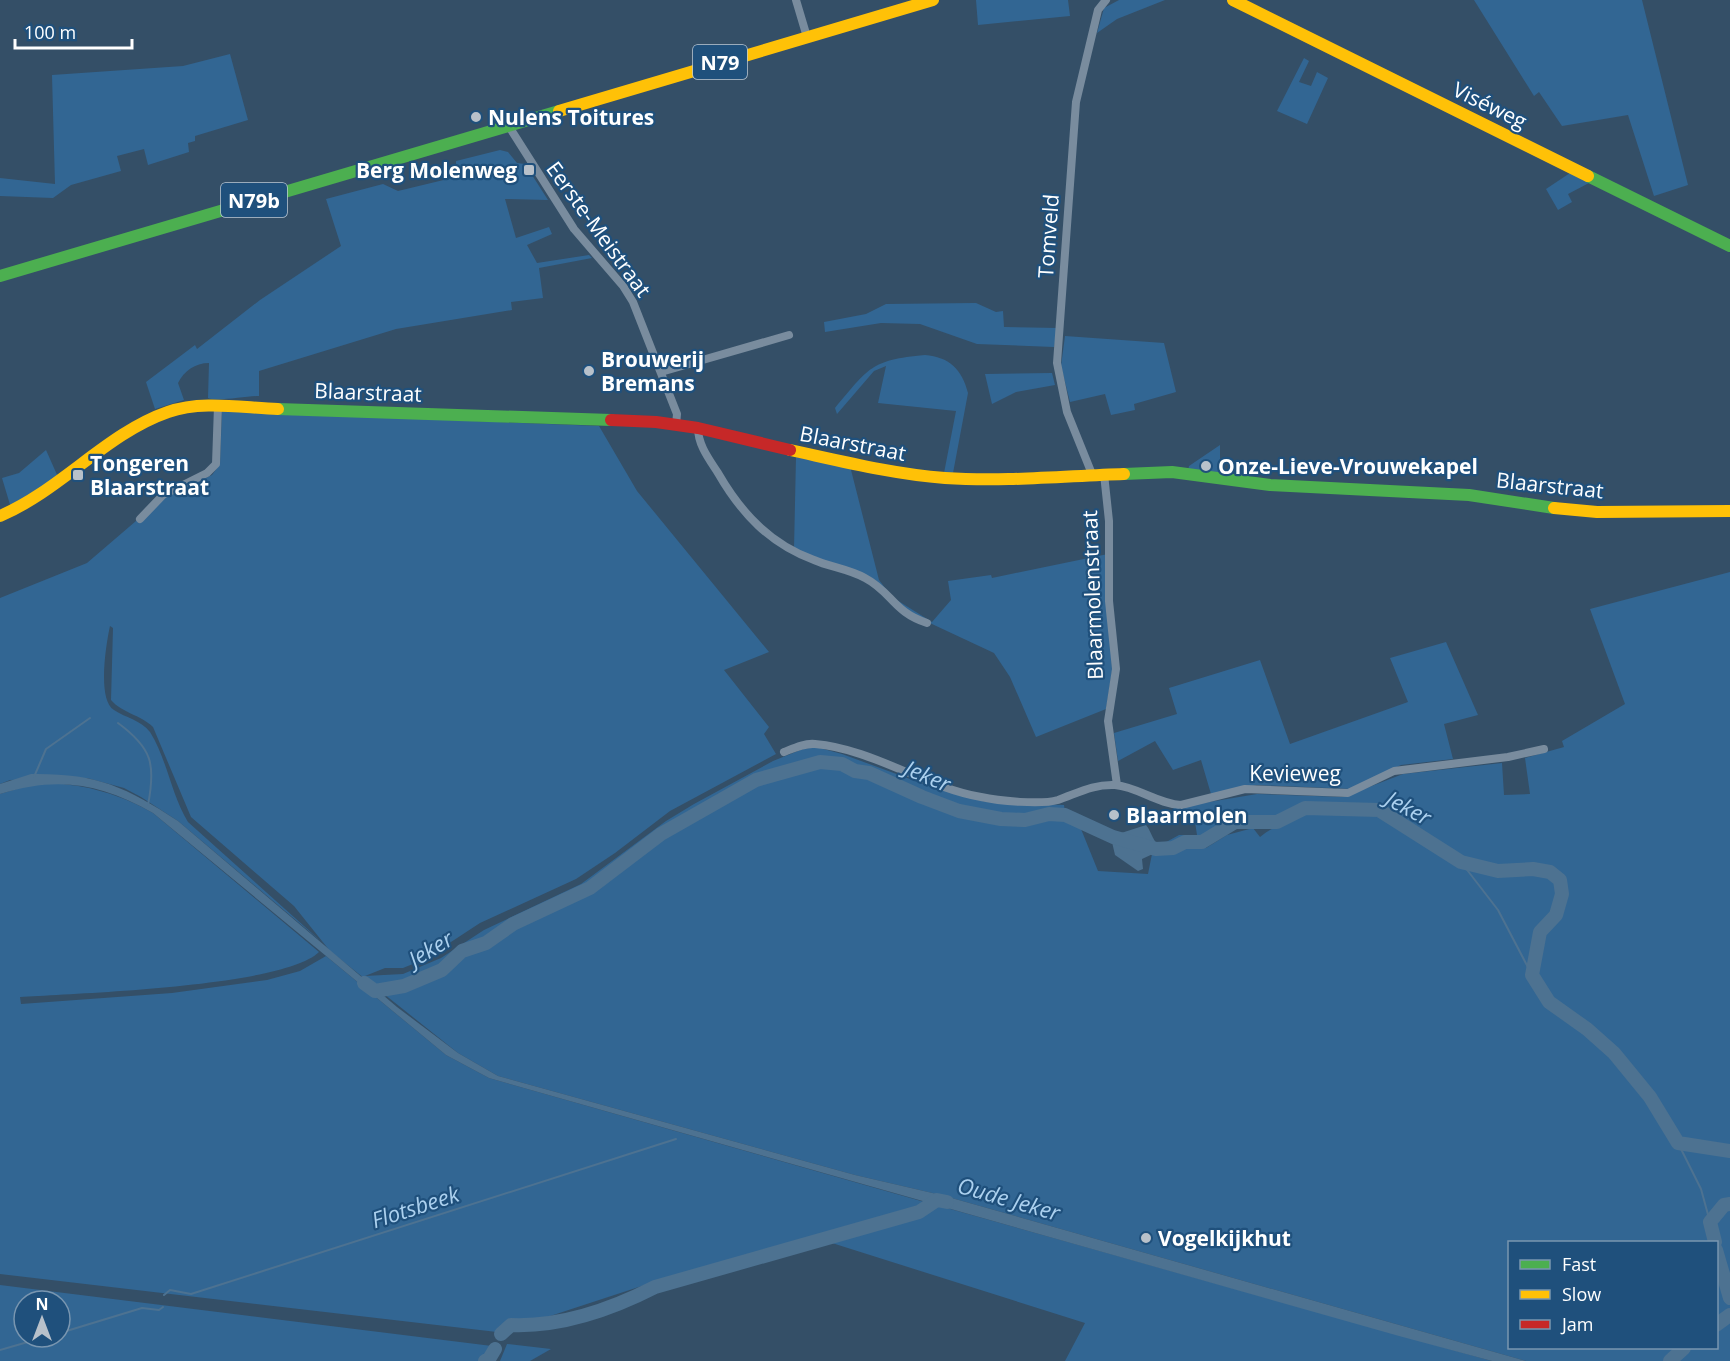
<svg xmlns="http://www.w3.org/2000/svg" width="1730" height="1361" viewBox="0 0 1730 1361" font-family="'Open Sans',sans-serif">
  <rect width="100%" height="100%" fill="#344f67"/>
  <path fill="#326693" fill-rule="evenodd" d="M976,0H1068L1070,16L978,25Z
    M1119,0H1165L1117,19L1097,33L1104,8Z
    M1474,0H1642L1688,185L1654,196L1628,115L1562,126L1539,92L1534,96Z
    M230,54L248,120L195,136V141L188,143L189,152L148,165L144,149L117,156L121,171L71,185L53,198L0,196V178L55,184L52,75L183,66Z
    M1304,58L1309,61L1299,82L1311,86L1317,72L1328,78L1307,124L1277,111Z
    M500,150L508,152L517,163L525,164L548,200L505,199L516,238L549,227L552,234L527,245L537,263L589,255L592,258L539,268L543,298L511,302L512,310L396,329L259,371V396C247,396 216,402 208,398L209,363C195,363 184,371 178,383L184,400L155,409L146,382L195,345L197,349L260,300L341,246L326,199L383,184L398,191L456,177V161Z
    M1570,173L1589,183L1568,194L1572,202L1558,210L1546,189Z
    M976,303L996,312L1003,311L1004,327L1058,328L1054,347L977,344L920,324L881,323L825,332L824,322L866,314L886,304Z
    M1065,336L1164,343L1176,392L1134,404L1135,410L1111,415L1105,394L1070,402L1061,366Z
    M925,355C949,357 962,369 968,393L953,473H944L956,411L878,403L886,366L874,371L837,414L835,408C869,368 870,360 925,355Z
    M1052,373L1055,385L1016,392L992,404L985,374Z
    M222,411L599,426L637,491L769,652L724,670L769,727L764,734L776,754L670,811L615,853L576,879L480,923L425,959L403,968H385L365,976L403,974L441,958L484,930L581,884L666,821L694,804L773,761L803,749L816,747L842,754L921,783L986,802L1064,805L1066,820L1081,829L1098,871L1148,874L1152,854L1161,852L1162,847L1159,846L1179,835H1197L1195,822L1173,808L1257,794L1343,797L1403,774L1502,763L1504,795L1530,794L1525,758L1564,747L1562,741L1625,704L1590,609L1730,572V1361H1526L941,1195L855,1175L498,1076L458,1053L330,951L294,906L191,817L153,727C141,715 122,713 111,700L113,628L110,626C106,644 97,700 114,710C126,718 141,720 150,732C167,759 171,794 188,822L324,944L178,821L141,797L124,788L87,778L10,780L0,784V598L87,563L164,497L212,475L220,464ZM1301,806L1306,811C1290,820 1274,826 1260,837L1253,828L1227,835L1206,848L1200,837L1215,827L1228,832L1247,825L1258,817C1284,820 1281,814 1301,806ZM1510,1242H1716V1348H1510Z
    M1220,445V474L1188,471L1189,466Z
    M46,450L58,477L11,508L2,478L19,473Z
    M796,457L850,466L879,580L892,597L932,622L951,600L948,581L991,575L992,578L1108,554L1112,671L1106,709L1036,737L1010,677L994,653L902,610L875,582L794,549Z
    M1446,642L1478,715L1444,724L1453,759L1401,765L1352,789L1257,785L1211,794L1201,760L1173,770L1155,741L1118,761L1114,733L1177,714L1169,688L1260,660L1290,744L1408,702L1390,658Z
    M49,783C88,785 119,794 153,813L319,952C283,987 77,993 20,997L21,1004L172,993L267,980L300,971L326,956L446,1055L489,1078L928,1203L903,1215L843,1228L827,1235L657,1281L538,1320L503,1324L497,1332L0,1274V794L33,784Z
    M936,1205L1492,1361H1065L1085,1323L832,1243L922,1217Z
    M0,1285L492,1346L490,1354L481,1361H0ZM24,1301H60V1337H24Z
    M507,1344L551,1349L530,1361H500Z"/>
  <path fill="#4d7291" d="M31,774C95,773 125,786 178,821L397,1007L458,1053L498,1076L855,1175L941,1195L1526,1361H1492L1399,1336L489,1078L446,1055L153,813C100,783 58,776 0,794V784Z
    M1069,813L1113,832L1110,841L1066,819Z
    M1146,825C1152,832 1153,844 1162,847L1161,852H1157L1142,859L1143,869L1138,871L1115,855L1112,842L1115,835Z"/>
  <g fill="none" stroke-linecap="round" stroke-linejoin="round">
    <path stroke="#4d7291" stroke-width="2" d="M118,723C152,748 156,764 148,805
      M34,777L46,749L90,718
      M1461,862L1498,910L1532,975
      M1678,1143L1701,1189L1710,1222
      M164,1295L170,1290L191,1294L676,1139
      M60,1333L142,1308L159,1310L163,1307
      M0,1350L45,1337"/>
    <path stroke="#4d7291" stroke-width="14" d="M364,983L375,991L404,986L442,970L462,951L486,943L513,924L590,888L661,834L756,780L820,762L842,764L855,771L869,773L922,797L959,811L1001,819L1025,820L1049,814L1065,815L1113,837L1156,849L1173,848L1185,842H1202L1235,822H1277L1305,808L1379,810L1461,862L1498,871L1533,869L1550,872L1560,880L1562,894L1556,915L1540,932L1532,975L1549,1002L1587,1029L1614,1053L1650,1097L1678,1143L1730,1151
      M1715,1242L1710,1222L1724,1205L1730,1204
      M1716,1250L1730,1298
      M1716,1325L1730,1315
      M501,1334L511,1325C560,1327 612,1309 655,1287L919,1212L937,1200L947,1202
      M485,1361L489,1359L495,1349
      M1670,1361L1684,1348"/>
    <path stroke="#798c9e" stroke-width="8" d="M796,0L807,37
      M508,125L574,229L623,286L633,302L677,414L676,425
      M661,372L789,335
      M698,428C698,445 709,459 718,473C741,513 770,544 814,560C830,567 849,569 865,578C892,592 893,612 927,623
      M1092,474L1067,412L1057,363L1076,102L1098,10L1106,0
      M1104,474L1109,521V601L1116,669L1108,721L1117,785
      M140,519L163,495L207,473L216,464L218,406
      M784,752C794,748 804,743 815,744C873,749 924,787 981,797C999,801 1041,805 1058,800C1078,793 1093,784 1115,785C1138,787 1158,804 1181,805L1245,789L1348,793L1394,771L1508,757L1544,749"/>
    <path stroke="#4caf50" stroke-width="12" d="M1588,176L1730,246
      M0,276L559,111
      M278,409L611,420
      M1124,474L1172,472L1270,485L1469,495L1554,508"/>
    <path stroke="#ffc107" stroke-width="12" d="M1233,0L1588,176
      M559,111L933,0
      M790,450C841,461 893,474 945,478C1004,482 1065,476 1124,474
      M1554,508L1597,512L1730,511
      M0,516C61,490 107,433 168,412C202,400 243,408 278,409"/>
    <path stroke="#c62828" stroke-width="12" d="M611,420L656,422L698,428L790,450"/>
  </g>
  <g fill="#b8c1ca" stroke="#1f507c" stroke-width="2">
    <circle cx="476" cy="117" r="6"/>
    <rect x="523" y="164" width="12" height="12" rx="3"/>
    <circle cx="589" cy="371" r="6"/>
    <circle cx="1206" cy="466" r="6"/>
    <rect x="72" y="469" width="12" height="12" rx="3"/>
    <circle cx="1114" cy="815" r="6"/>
    <circle cx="1146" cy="1238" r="6"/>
  </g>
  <g text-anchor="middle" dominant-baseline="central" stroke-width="4.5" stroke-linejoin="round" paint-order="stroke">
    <g fill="#1f507c" stroke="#bccad8" stroke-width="1.5">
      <rect x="693" y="45" width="54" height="34" rx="4.5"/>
      <rect x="221" y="183" width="66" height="34" rx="4.5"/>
    </g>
    <g font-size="20" font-weight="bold" fill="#fff">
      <text x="720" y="62">N79</text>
      <text x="254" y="200">N79b</text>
    </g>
    <g font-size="21" fill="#fff" stroke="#1f507c">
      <text transform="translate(1490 105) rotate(26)">Viséweg</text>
      <text transform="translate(599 229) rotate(54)">Eerste-Meistraat</text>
      <text transform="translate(1048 236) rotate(-86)">Tomveld</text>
      <text transform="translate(368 392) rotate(2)">Blaarstraat</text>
      <text transform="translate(853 443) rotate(11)">Blaarstraat</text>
      <text transform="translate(1550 485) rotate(6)">Blaarstraat</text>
      <text transform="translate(1092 595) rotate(-92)">Blaarmolenstraat</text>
      <text x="1295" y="773">Kevieweg</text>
    </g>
    <g font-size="21" font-weight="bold" fill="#fff" stroke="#1f507c" text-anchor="start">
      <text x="488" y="117">Nulens Toitures</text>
      <text x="517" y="170" text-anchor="end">Berg Molenweg</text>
      <text x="601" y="359">Brouwerij<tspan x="601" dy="24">Bremans</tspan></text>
      <text x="90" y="463">Tongeren<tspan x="90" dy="24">Blaarstraat</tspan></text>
      <text x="1218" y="466">Onze-Lieve-Vrouwekapel</text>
      <text x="1126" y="815">Blaarmolen</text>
      <text x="1158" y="1238">Vogelkijkhut</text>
    </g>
    <g font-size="22" font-style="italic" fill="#acd1ef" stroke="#1f507c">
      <text transform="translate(928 775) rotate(23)">Jeker</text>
      <text transform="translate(1409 807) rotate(28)">Jeker</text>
      <text transform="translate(430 948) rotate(-31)">Jeker</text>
      <text transform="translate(1009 1198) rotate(16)">Oude Jeker</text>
      <text transform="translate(415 1206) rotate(-18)">Flotsbeek</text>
    </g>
  </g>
  <rect x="1508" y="1241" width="210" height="108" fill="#1f507c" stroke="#7996b0" stroke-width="1.5"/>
  <rect x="1520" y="1260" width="30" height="9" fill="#4caf50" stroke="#7996b0" stroke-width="1.5"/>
  <text x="1562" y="1271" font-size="18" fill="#ffffff">Fast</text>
  <rect x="1520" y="1290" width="30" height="9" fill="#ffc107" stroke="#7996b0" stroke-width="1.5"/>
  <text x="1562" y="1301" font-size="18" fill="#ffffff">Slow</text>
  <rect x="1520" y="1320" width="30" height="9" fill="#c62828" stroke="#7996b0" stroke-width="1.5"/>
  <text x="1562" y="1331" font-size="18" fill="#ffffff">Jam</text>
  <g transform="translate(42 1319)"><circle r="28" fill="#1f507c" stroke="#7996b0" stroke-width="1.5"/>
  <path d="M0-4.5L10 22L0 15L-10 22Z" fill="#b8c1ca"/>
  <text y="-9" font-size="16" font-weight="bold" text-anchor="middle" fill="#ffffff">N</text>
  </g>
  <path d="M15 39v9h117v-9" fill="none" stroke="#ffffff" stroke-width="3"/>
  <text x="24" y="39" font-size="18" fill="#ffffff" stroke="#1f507c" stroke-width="4.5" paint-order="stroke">100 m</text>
</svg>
